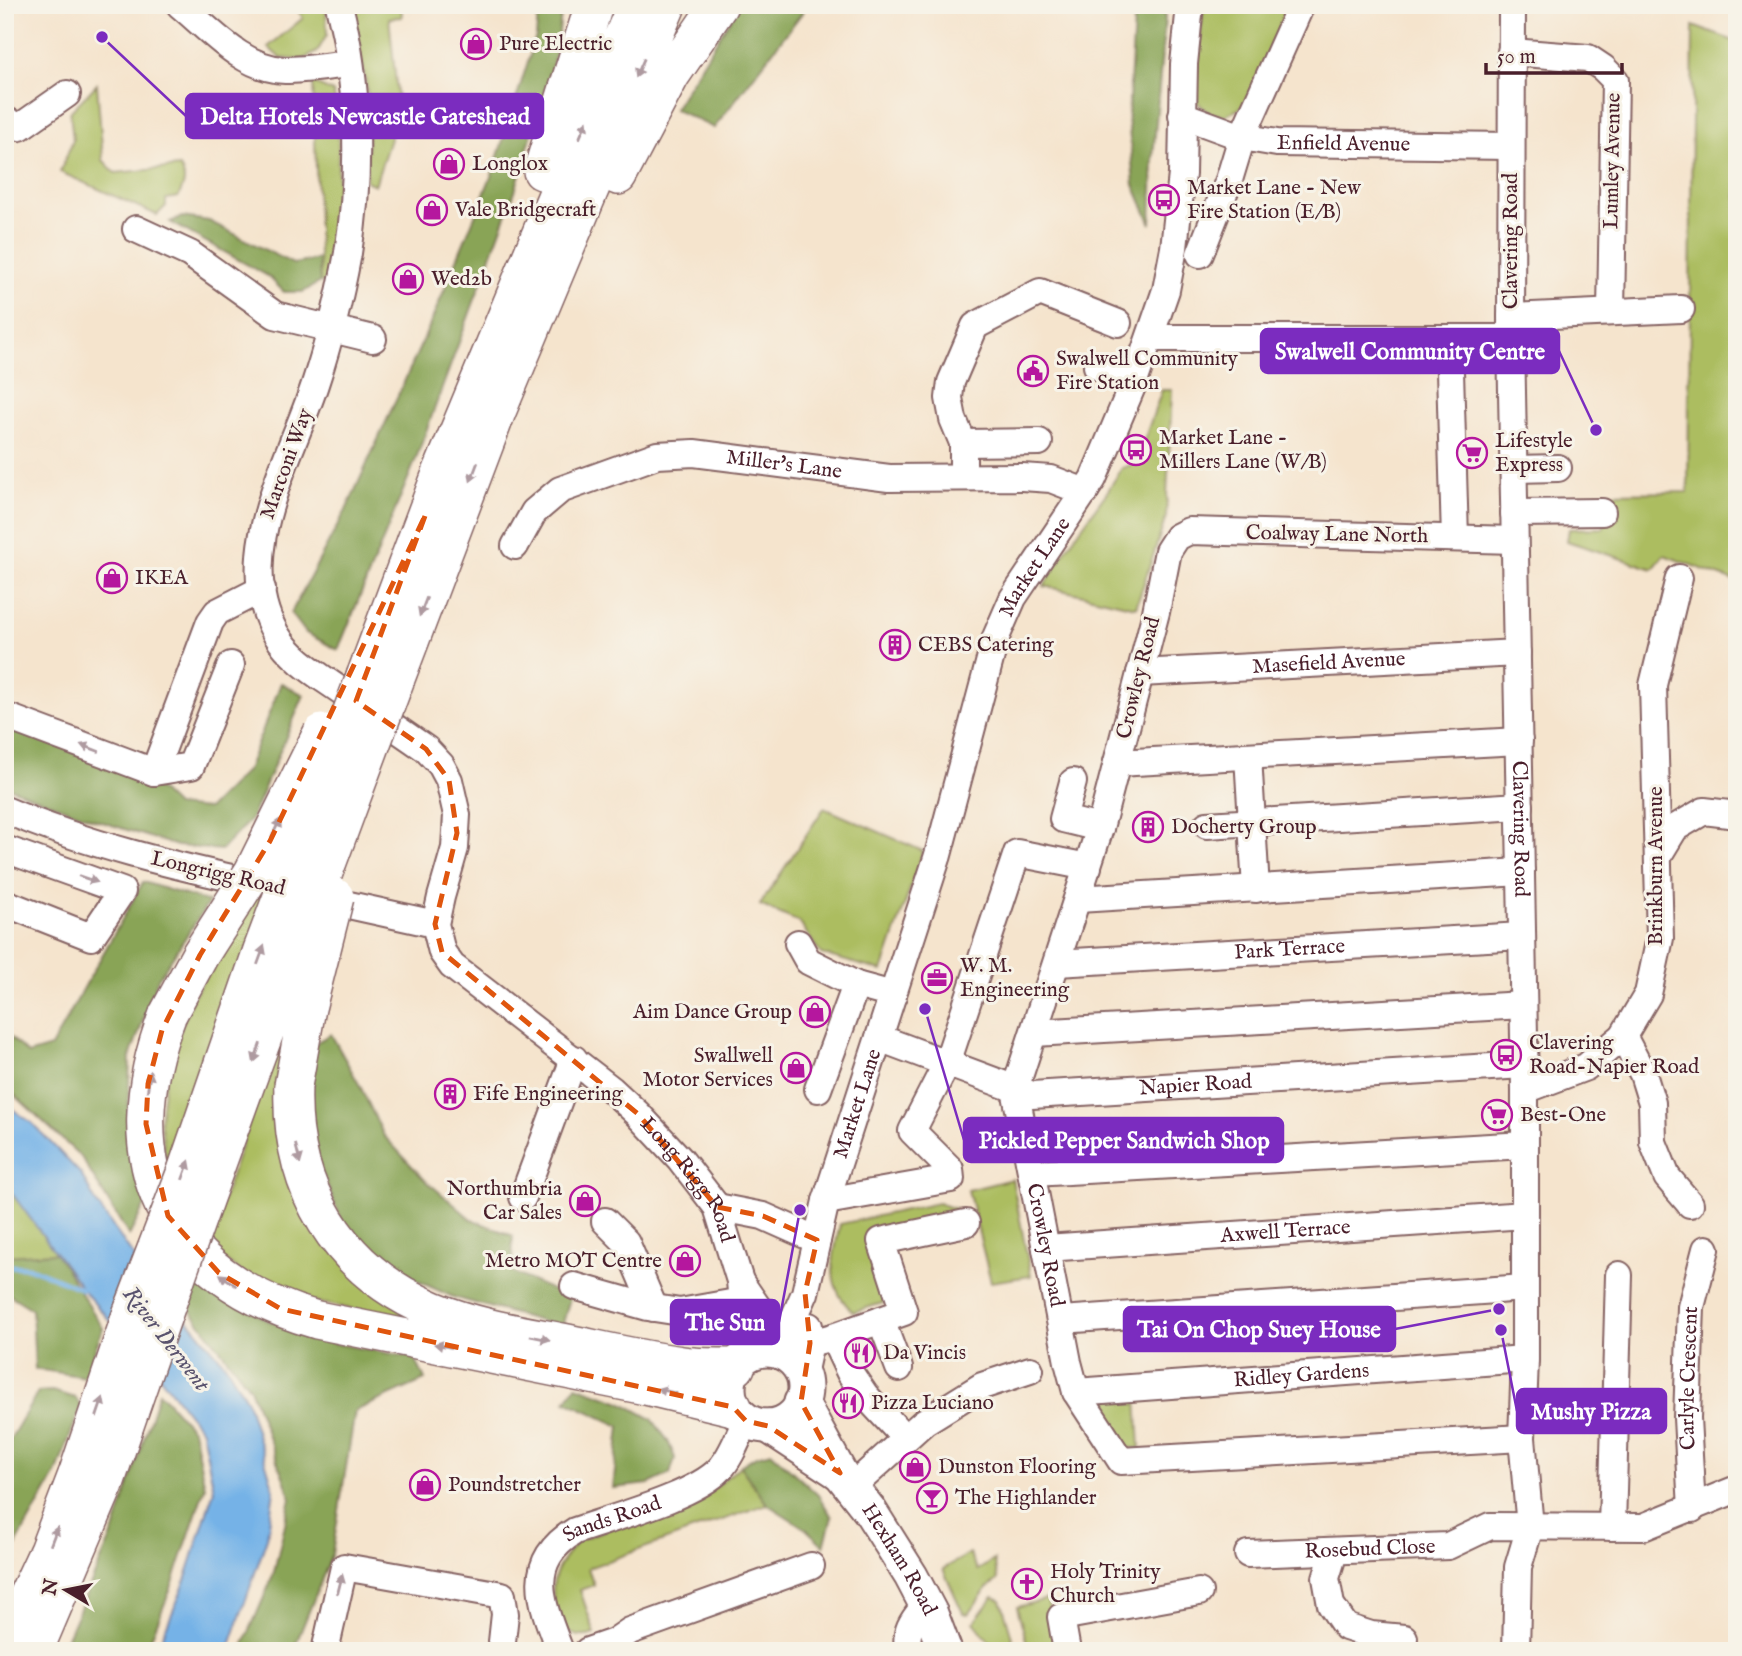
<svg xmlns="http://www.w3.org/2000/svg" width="1742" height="1656" viewBox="0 0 1742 1656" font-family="'IM FELL English',serif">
  <rect width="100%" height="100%" fill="#f7f3e8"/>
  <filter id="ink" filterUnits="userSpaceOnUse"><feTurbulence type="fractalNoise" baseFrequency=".0143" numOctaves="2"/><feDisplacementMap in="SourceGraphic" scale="14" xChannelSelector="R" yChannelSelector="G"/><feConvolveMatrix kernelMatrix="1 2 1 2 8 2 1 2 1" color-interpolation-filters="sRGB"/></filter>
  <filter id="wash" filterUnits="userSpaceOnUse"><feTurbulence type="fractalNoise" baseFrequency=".00686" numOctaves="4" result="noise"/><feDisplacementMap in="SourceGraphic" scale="28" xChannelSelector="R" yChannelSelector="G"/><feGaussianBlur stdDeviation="1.57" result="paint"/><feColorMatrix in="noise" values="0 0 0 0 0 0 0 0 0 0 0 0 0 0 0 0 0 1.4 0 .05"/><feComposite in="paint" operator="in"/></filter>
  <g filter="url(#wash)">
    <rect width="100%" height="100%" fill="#f5e4cd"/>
    <path fill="#acbd60" stroke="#7b6e46" stroke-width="2" d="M294,5H326L327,35L317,52L302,60L280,58L268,47L303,18Z
      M352,5H401L402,17L389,18L399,111L375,185L366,181L369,101Z
      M1204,5H1289L1248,99L1239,109L1224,116L1208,112L1196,101V77Z
      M1693,26L1737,42V582L1664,555L1653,569L1567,541L1569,529L1604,528V493L1688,492Z
      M313,83L333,92L339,115L337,222L326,283L320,282Z
      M97,84L103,160L115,173L180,167C187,179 184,186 178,197L166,199V206L157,215L60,172L73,140L70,112Z
      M1162,390H1172L1166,517L1136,607L1044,586L1067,548L1107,492L1122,468L1136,463Z
      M824,808L923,851L882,971L821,954L799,922L760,905Z
      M294,823L167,1166L160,1120L167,1066L192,999Z
      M299,974L292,1177L470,1332L269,1293L207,1247Z
      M1012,1179L1031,1276L991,1282L968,1190Z
      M5,1184L56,1253L5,1257Z
      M938,1203L956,1209L958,1219L874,1256L886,1302L853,1312C824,1284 833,1260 840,1224Z
      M1137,1397L1140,1448H1127L1094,1400Z
      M740,1466L767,1504L588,1568L594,1585L580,1590L595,1634C562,1646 549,1606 554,1580C557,1566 569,1552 577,1541L716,1487Z
      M969,1554L978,1570L994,1560L998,1580L988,1587L968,1614L963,1613L943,1569Z
      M993,1597L1001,1600L1016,1651H997L974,1622Z
      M1047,1599L1061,1651H1029L1017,1607Z"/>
    <path fill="#89a456" stroke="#6a6240" stroke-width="2" d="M539,5H562L557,49L515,191L414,464L338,650L306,633L291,613L347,508L429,327L493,172L536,36Z
      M739,5H808L714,128L674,109Z
      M1135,5H1166L1153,158L1151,224L1134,185L1128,117Z
      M182,217L209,221L293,264L319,259L320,282L303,292H284L268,276L170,222Z
      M281,683L304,695L251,819L221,850L177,846L93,819L5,786V726L141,772L176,806L208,809L247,770Z
      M143,882L209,902L158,979L130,1057L127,1140L146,1203L129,1236L81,1157L5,1086V1032L28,1054L51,1047Z
      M331,1034L360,1086L384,1136L424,1179L471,1219L513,1236L512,1272L570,1298L562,1327L453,1297L409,1277L375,1254L345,1228L311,1147V1045Z
      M56,1253L103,1328L85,1377L35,1369L32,1309L5,1292V1256Z
      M198,1276L267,1320L332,1343L415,1358L425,1380L355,1411L332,1554L293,1651H241L273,1576L291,1498L250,1388L190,1310Z
      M576,1386L621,1402L652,1419L668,1441L675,1458L670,1474L649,1484L613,1488L620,1426L566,1401Z
      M52,1391L76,1398L81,1406L56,1474L20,1537L5,1570V1448L38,1392Z
      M159,1392L193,1430L205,1487L174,1580L146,1651H61L114,1531Z
      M771,1452L818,1495L832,1517L824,1546L806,1529L767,1504L740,1466L756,1456Z"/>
    <path fill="#75b2e7" stroke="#606889" stroke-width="2" d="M5,1104L32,1123L81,1174L97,1204L132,1254L226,1365L247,1401L274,1490L267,1538L228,1651H156L182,1590L214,1490L202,1431L160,1377L87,1295L5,1184Z"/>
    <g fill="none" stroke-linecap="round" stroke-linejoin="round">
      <path stroke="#75b2e7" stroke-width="5" d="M5,1266L28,1267L82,1289"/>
    </g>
  </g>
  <g filter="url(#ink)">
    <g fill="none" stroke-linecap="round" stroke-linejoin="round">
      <g stroke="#866464" stroke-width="30">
        <g id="minor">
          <path d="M180,5C210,30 243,69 285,70C306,70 329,66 350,64"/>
          <path id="s1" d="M339,5C359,84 361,172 348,253C340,296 330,339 316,381C292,457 230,555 276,634C292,661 322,677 347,695C374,713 400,731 426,749L441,765L449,780L457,815L455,848L441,897L435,924L442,952L452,966L611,1089L638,1114L680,1159L717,1207L740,1281L747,1356"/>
          <path id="s2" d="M1512,5L1511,338L1525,1090V1359L1522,1438L1530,1527L1518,1567L1516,1651"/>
          <path d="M1511,52L1588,58L1603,68L1615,80L1611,312"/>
          <path id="s3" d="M1182,115L1242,137L1277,143L1510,146"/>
          <path d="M5,120L20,127L67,94"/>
          <path d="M136,229L190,254L275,315L373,339"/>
          <path d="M1200,254L1229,180L1242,137L1301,5"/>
          <path d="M1511,317L1681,309"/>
          <path d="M1150,338H1511"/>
          <path d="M1449,338L1455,538"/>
          <path d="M1097,366L1134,382"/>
          <path d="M963,443L1039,442"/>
          <path d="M1513,469L1558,468"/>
          <path d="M963,477V443L953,419L949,398L951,382L975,326L1040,292L1118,323"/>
          <path d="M1514,513L1602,512"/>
          <path id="s4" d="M1514,540L1189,531L1177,537L1168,551L1156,612L1100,828L1015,1089L1068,1362L1076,1392L1121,1461L1522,1438"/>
          <path id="s5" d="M515,546L534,512L560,490L657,455L694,453L889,478L1022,477L1051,479L1085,492"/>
          <path d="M231,665L191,766L154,772L210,622L217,612L262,589"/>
          <path id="s6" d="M1140,673L1517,653"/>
          <path d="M5,716L154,772"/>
          <path d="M1248,756L1256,889"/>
          <path d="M1117,763L1519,741"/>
          <path d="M1073,782L1063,819L1100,828"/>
          <path d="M5,810C88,845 175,866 263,885"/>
          <path d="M1207,825L1520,806"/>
          <path d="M5,849L122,891L91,937L5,903"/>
          <path d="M1658,856L1675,828L1704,811L1737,815"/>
          <path d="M317,898L435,924"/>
          <path d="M1078,899L1521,872"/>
          <path d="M798,943L808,961L856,985"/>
          <path id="s7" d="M1057,963L1522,936"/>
          <path d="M1034,1033L1523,1005"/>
          <path d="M1623,1036L1643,1074L1652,1103L1653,1142L1667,1177L1690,1204"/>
          <path id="s8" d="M879,1038L1032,1095L1524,1065"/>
          <path d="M818,1089L856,985L893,995"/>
          <path d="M1525,1090L1586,1067L1623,1036L1648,994L1660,938L1653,685L1679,578"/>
          <path d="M1033,1173L1525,1145"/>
          <path d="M523,1197L574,1059"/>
          <path d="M826,1201L951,1179L950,1169L912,1131L947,1063L1017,853L1088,867"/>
          <path d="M717,1207L763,1216L817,1240"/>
          <path d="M605,1221L626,1242L654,1308"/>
          <path id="s9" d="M1046,1248L1525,1215"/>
          <path d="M741,1283L770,1325L775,1351"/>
          <path d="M574,1286L648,1307L680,1312L742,1301"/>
          <path d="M881,1320L899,1368"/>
          <path d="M1061,1320L1525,1288"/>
          <path d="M833,1337L850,1373L865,1395L905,1438"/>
          <path d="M810,1343L833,1337L904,1312L881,1241L966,1223"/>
          <path id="s10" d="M779,1352L805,1293L826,1201L938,855L996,637L1013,598L1093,479L1134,382L1166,290L1174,248L1182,174L1184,64L1190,5"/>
          <path d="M803,1375L810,1343L809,1326"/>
          <path id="s11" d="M1076,1392L1525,1359"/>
          <path d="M852,1487L924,1422L982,1386L1030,1370"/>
          <path id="s12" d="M1692,1509L1687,1418L1691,1307L1706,1249"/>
          <path d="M1612,1527L1619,1275"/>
          <path d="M1334,1552L1326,1578L1331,1605L1346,1627L1371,1635L1404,1638"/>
          <path id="s13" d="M1248,1554L1448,1546L1490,1526L1643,1527L1737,1489"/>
          <path d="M325,1651L344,1567L502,1595L505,1614L501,1651"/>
          <path id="s14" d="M560,1651C542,1604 523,1563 575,1531C612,1518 695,1496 720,1469C732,1456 738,1437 746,1421"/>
          <path d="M588,1651L614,1642L630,1631L811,1566"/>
          <path d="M909,1651C903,1631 914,1619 926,1604"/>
          <path d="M1067,1651L1061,1617L1199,1592"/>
        </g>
      </g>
      <g stroke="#866464" stroke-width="37">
        <g id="major">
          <circle cx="767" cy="1388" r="38"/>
          <path id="s15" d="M801,1402L840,1473L870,1511L911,1576L931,1614L945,1651"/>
          <path d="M768,1426L838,1472"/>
        </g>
      </g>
      <g stroke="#866464" stroke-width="40">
        <path id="highway" d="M542,171L594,5
          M618,176L671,75L719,5
          M366,674L442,471L636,5
          M392,689L498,409L667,5
          M168,1014C111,1161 164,1277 317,1320L646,1386L733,1407
          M293,1086C289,1188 338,1270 433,1310C474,1327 519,1334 562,1342C602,1350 642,1360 683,1365C700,1367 718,1367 736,1367
          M5,1643L48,1551L78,1472
          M34,1651L105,1484"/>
      </g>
      <use href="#minor" stroke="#fff" stroke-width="26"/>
      <use href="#major" stroke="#fff" stroke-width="33"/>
      <use href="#highway" stroke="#fff" stroke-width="37"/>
      <g stroke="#866464" stroke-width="40" stroke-linecap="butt">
        <path id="highway-bridge" d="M168,1014L200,955L253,872L322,733
          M293,1086L307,1008L335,897
          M78,1472L132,1312L186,1171L262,950L366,674
          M105,1484C195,1217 294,953 392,689"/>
      </g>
      <use href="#highway-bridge" stroke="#fff" stroke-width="37"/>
    </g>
    <defs><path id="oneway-solid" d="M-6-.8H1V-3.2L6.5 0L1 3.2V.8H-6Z" transform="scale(1.75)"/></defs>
    <g fill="#ae9aa0">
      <use href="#oneway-solid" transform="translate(640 68) rotate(114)"/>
      <use href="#oneway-solid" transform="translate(583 130) rotate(-67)"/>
      <use href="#oneway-solid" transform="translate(474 472) rotate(111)"/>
      <use href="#oneway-solid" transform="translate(423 607) rotate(111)"/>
      <use href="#oneway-solid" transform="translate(90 748) rotate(-159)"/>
      <use href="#oneway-solid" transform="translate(276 828) rotate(-64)"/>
      <use href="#oneway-solid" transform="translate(88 879) rotate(19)"/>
      <use href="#oneway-solid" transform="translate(261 955) rotate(-70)"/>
      <use href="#oneway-solid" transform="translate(257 1053) rotate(110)"/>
      <use href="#oneway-solid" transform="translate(149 1081) rotate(-81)"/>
      <use href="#oneway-solid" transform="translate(298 1154) rotate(76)"/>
      <use href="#oneway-solid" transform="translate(186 1170) rotate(-70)"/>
      <use href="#oneway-solid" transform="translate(228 1280) rotate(-144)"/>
      <use href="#oneway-solid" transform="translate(540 1338) rotate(11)"/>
      <use href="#oneway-solid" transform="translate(444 1346) rotate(-168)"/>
      <use href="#oneway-solid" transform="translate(667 1391) rotate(-166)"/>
      <use href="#oneway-solid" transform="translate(100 1407) rotate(-71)"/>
      <use href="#oneway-solid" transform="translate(54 1536) rotate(-69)"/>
      <use href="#oneway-solid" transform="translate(340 1584) rotate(-76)"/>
    </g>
  </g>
  <path fill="none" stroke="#e0560e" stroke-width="5" stroke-dasharray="14 9" stroke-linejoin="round" d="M425,516L356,701L426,749L449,780L457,833L435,924L442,952L638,1114L717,1207L763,1216L817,1240L805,1293L810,1343L801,1402L840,1473L768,1426L746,1421L733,1407L281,1309L219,1273L168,1216L146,1124L148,1084L162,1030L200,955L270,841Z"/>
  <defs>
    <g id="shop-ring" transform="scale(1.575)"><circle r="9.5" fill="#f7f3e8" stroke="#b5179e" stroke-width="1.5"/><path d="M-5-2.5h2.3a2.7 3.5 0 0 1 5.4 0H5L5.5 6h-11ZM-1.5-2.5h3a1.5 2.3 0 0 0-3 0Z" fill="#b5179e"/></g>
    <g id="bus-ring" transform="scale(1.575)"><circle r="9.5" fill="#f7f3e8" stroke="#b5179e" stroke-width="1.5"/><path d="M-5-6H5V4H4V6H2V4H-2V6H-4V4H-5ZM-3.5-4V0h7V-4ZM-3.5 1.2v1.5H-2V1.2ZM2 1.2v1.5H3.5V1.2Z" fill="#b5179e"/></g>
    <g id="civic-ring" transform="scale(1.575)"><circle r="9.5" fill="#f7f3e8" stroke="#b5179e" stroke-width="1.5"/><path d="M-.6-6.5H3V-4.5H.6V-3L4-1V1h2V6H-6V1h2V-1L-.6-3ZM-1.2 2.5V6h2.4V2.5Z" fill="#b5179e"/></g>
    <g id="supermarket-ring" transform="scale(1.575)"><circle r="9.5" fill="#f7f3e8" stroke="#b5179e" stroke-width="1.5"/><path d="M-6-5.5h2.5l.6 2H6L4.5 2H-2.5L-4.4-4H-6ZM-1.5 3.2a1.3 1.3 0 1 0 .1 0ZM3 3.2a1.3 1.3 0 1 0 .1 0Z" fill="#b5179e"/></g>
    <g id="building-ring" transform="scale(1.575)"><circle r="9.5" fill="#f7f3e8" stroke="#b5179e" stroke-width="1.5"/><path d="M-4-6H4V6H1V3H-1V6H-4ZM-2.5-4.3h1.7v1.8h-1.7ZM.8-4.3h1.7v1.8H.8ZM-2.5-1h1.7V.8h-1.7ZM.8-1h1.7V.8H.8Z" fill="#b5179e"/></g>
    <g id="office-ring" transform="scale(1.575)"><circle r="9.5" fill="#f7f3e8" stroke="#b5179e" stroke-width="1.5"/><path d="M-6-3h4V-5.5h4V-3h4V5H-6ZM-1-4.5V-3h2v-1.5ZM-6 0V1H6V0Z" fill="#b5179e"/></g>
    <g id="restaurant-ring" transform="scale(1.575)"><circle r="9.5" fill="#f7f3e8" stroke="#b5179e" stroke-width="1.5"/><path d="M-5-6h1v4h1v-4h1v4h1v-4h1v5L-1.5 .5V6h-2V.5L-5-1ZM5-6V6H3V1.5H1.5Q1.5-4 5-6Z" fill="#b5179e"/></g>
    <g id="bar-ring" transform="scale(1.575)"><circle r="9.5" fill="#f7f3e8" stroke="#b5179e" stroke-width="1.5"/><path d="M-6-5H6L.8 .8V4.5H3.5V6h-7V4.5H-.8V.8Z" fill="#b5179e"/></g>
    <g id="church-ring" transform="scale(1.575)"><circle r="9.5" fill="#f7f3e8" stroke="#b5179e" stroke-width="1.5"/><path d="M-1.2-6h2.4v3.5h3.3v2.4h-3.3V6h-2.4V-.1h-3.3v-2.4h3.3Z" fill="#b5179e"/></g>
  </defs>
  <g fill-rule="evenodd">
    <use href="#shop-ring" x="476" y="44"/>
    <use href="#shop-ring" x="449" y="164"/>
    <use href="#bus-ring" x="1164" y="200"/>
    <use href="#shop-ring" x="432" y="210"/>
    <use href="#shop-ring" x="408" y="279"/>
    <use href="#civic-ring" x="1033" y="371"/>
    <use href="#bus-ring" x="1136" y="450"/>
    <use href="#supermarket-ring" x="1472" y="453"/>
    <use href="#shop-ring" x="112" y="578"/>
    <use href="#building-ring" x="895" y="645"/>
    <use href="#building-ring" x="1148" y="827"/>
    <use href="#office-ring" x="937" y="978"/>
    <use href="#shop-ring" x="815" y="1012"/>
    <use href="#bus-ring" x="1506" y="1055"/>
    <use href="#shop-ring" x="796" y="1068"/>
    <use href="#building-ring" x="450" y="1094"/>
    <use href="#supermarket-ring" x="1497" y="1115"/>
    <use href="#shop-ring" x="585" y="1201"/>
    <use href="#shop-ring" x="685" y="1261"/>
    <use href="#restaurant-ring" x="860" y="1353"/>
    <use href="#restaurant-ring" x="848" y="1403"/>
    <use href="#shop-ring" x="915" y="1467"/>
    <use href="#shop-ring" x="425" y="1485"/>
    <use href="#bar-ring" x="932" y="1498"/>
    <use href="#church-ring" x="1027" y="1584"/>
  </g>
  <g text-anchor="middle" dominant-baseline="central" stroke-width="6" stroke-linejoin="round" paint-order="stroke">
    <g font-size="21" fill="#4a1f2b" stroke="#f7f3e8" text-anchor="start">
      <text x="499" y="44">Pure Electric</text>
      <text x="472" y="164">Longlox</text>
      <text x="1187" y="188">Market Lane - New<tspan x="1187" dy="24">Fire Station (E/B)</tspan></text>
      <text x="455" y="210">Vale Bridgecraft</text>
      <text x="431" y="279">Wed2b</text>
      <text x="1056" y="359">Swalwell Community<tspan x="1056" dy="24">Fire Station</tspan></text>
      <text x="1159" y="438">Market Lane -<tspan x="1159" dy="24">Millers Lane (W/B)</tspan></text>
      <text x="1495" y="441">Lifestyle<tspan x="1495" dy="24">Express</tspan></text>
      <text x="135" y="578">IKEA</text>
      <text x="918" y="645">CEBS Catering</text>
      <text x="1171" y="827">Docherty Group</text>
      <text x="960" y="966">W. M.<tspan x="960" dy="24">Engineering</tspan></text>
      <text x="792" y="1012" text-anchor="end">Aim Dance Group</text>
      <text x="1529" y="1043">Clavering<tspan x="1529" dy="24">Road-Napier Road</tspan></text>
      <text x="773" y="1056" text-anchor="end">Swallwell<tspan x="773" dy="24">Motor Services</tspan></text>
      <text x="473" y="1094">Fife Engineering</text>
      <text x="1520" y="1115">Best-One</text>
      <text x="562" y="1189" text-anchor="end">Northumbria<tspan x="562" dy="24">Car Sales</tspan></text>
      <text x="662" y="1261" text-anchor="end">Metro MOT Centre</text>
      <text x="883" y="1353">Da Vincis</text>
      <text x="871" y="1403">Pizza Luciano</text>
      <text x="938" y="1467">Dunston Flooring</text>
      <text x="448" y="1485">Poundstretcher</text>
      <text x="955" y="1498">The Highlander</text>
      <text x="1050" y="1572">Holy Trinity<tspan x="1050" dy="24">Church</tspan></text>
    </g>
    <g font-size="21" fill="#4a1f2b" stroke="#f7f3e8">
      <text stroke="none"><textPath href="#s3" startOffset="166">Enfield Avenue</textPath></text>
      <text transform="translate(1613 161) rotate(-89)">Lumley Avenue</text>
      <text transform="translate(1511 241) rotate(-90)">Clavering Road</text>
      <text transform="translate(287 464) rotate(-70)">Marconi Way</text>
      <text stroke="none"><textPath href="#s5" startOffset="304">Miller's Lane</textPath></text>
      <text transform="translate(1337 535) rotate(1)">Coalway Lane North</text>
      <text stroke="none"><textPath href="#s10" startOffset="828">Market Lane</textPath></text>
      <text stroke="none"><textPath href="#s6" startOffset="189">Masefield Avenue</textPath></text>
      <text transform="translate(1139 678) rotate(-76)">Crowley Road</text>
      <text stroke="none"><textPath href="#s2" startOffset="824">Clavering Road</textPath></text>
      <text transform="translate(1656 866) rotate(-90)">Brinkburn Avenue</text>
      <text transform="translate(218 874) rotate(13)">Longrigg Road</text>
      <text stroke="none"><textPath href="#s7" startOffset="233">Park Terrace</textPath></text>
      <text stroke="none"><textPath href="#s8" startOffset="327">Napier Road</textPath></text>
      <text stroke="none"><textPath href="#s10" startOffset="261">Market Lane</textPath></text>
      <text stroke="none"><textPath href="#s1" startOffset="1391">Long Rigg Road</textPath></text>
      <text stroke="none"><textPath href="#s9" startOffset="240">Axwell Terrace</textPath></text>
      <text stroke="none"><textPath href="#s4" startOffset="1074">Crowley Road</textPath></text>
      <text stroke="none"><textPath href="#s11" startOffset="226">Ridley Gardens</textPath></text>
      <text stroke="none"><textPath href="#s12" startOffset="131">Carlyle Crescent</textPath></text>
      <text stroke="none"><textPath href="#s14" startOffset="175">Sands Road</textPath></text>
      <text stroke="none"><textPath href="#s13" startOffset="122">Rosebud Close</textPath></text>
      <text stroke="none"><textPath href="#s15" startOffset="186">Hexham Road</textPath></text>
    </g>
    <g font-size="23" font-style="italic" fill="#59526d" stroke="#f7f3e8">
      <text transform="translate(166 1339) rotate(52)">River Derwent</text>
    </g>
  </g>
  <path fill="none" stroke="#7b2cbf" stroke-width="2.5" d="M102 37L186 116M1596 430L1559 351M925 1009L964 1140M800 1210L779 1322M1499 1309L1395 1329M1501 1330L1517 1411"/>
  <g fill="#7b2cbf" stroke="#f7f3e8" stroke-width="2.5">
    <circle cx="102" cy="37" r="7"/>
    <circle cx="1596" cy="430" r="7"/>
    <circle cx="925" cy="1009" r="7"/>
    <circle cx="800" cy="1210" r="7"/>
    <circle cx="1499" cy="1309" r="7"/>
    <circle cx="1501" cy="1330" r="7"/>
  </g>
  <g fill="#7b2cbf" stroke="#7b2cbf" stroke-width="2.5">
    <rect x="186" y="94" width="357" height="44" rx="7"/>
    <rect x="1261" y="329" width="298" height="44" rx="7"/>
    <rect x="964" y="1118" width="319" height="44" rx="7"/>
    <rect x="671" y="1300" width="108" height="44" rx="7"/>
    <rect x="1124" y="1307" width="271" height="44" rx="7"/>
    <rect x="1517" y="1389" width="149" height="44" rx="7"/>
  </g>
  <g font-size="23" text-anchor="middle" font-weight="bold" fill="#fff">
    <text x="365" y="124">Delta Hotels Newcastle Gateshead</text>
    <text x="1410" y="359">Swalwell Community Centre</text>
    <text x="1124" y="1148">Pickled Pepper Sandwich Shop</text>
    <text x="725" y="1330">The Sun</text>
    <text x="1259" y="1337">Tai On Chop Suey House</text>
    <text x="1591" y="1419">Mushy Pizza</text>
  </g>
  <rect width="1742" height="1656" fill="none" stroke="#f7f3e8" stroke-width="28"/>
  <g transform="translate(66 1590) rotate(280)" stroke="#f7f3e8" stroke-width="5" paint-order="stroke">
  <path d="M0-5L12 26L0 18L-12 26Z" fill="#4a1f2b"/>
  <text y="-10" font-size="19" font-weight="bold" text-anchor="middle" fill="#4a1f2b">N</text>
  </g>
  <path d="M1486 63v10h136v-10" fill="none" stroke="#4a1f2b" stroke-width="3.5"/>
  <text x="1497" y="63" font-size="21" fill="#4a1f2b" stroke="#f7f3e8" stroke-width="5" paint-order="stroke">50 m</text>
</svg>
